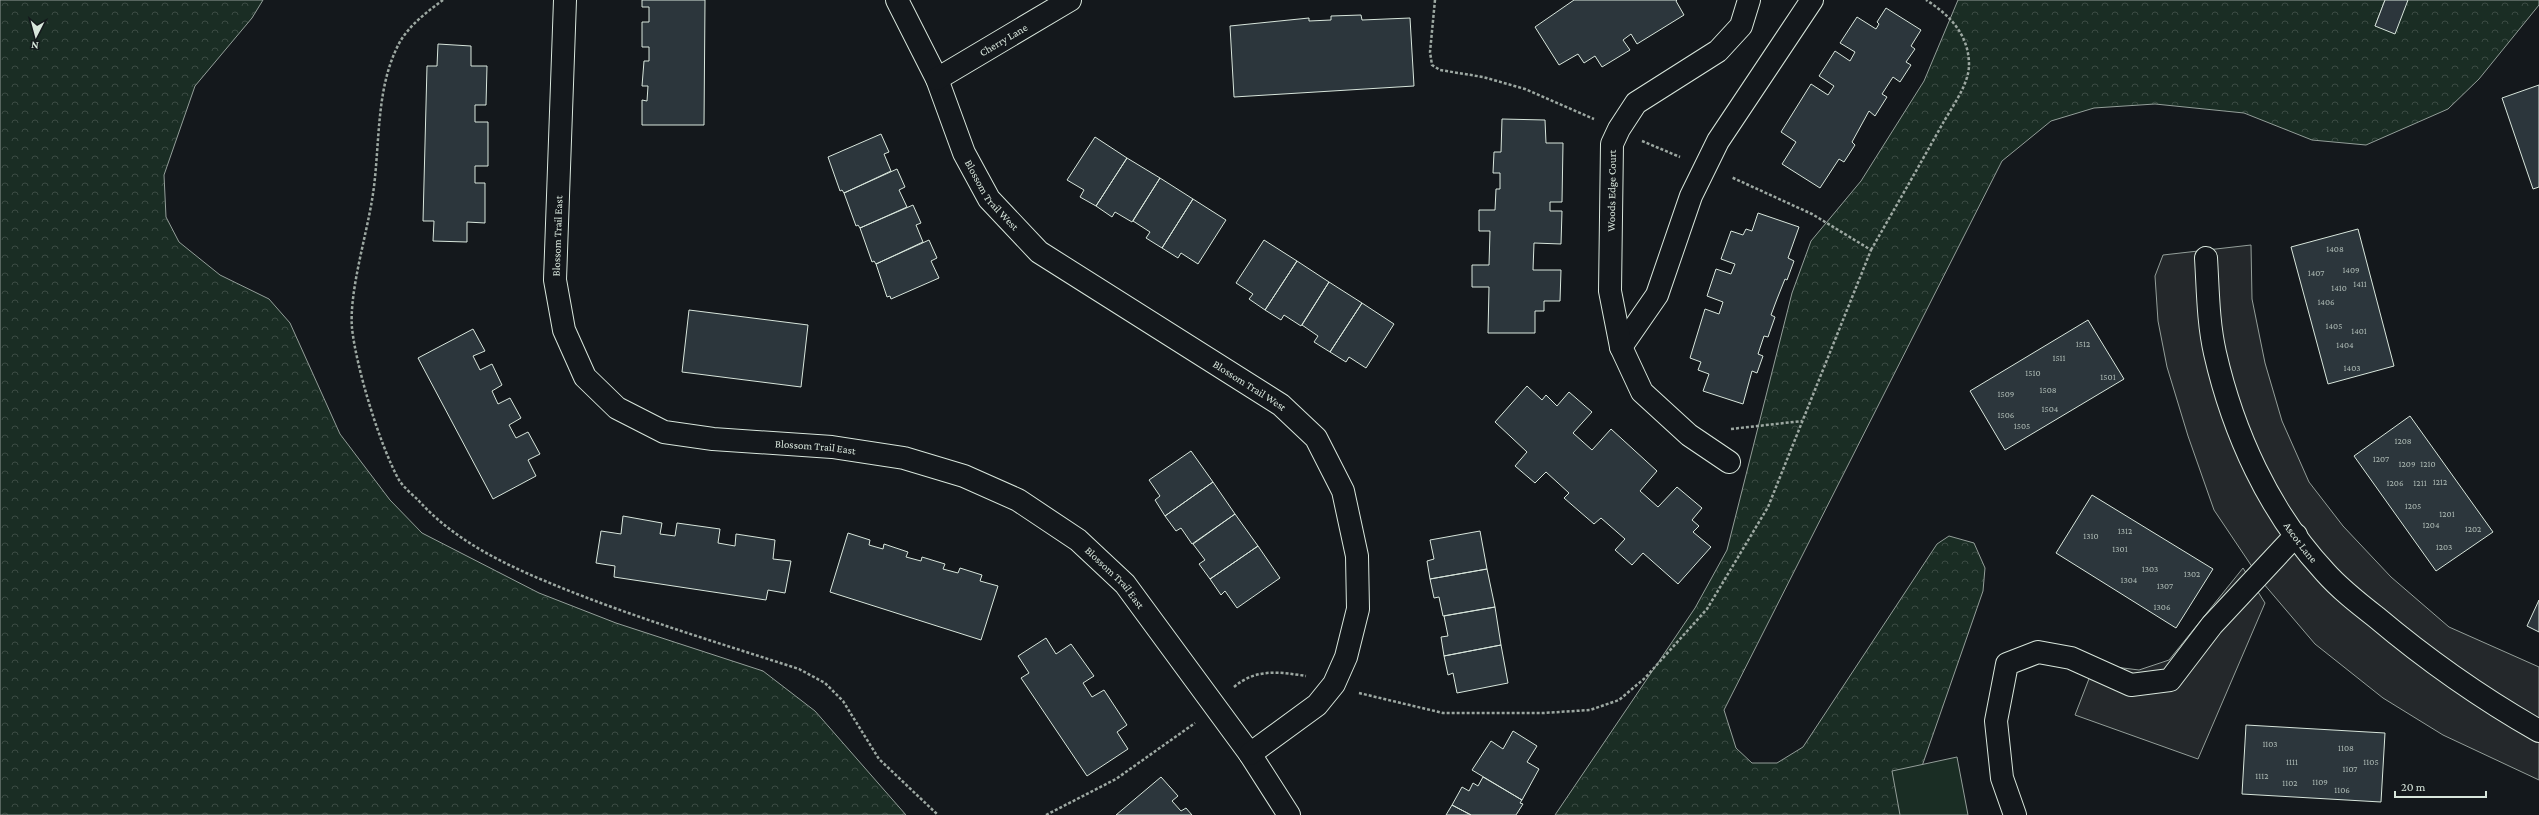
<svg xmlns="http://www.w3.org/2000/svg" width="2539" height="815" viewBox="0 0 2539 815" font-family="'Crimson Pro',serif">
  <defs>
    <pattern id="forest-crowns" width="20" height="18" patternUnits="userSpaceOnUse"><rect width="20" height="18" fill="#1a2d24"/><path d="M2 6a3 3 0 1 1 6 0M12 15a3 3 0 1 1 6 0" fill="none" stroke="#3b4b43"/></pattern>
  </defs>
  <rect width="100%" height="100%" fill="#14181c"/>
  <path fill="url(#forest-crowns)" stroke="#939e99" d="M0,0H263L252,18L195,86L164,175L166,217L179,242L220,275L269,299L290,323L340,434L390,500L422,533L539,593L616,623L763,671L815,711L906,815H0Z
    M1958,0H2385L2375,26L2408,0H2539V5L2479,79L2448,109L2366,145L2312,140L2244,113L2155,104L2094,108L2051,121L2002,161L1724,710L1736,748L1752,763H1777L1803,747L1937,544L1949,536L1974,543L1985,568L1983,591L1905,815H1555L1695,608L1727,550L1792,293L1811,241L1861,181L1924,81Z"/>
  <path fill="#1a2d24" stroke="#939e99" d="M1957,757L1968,815H1900L1892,771Z"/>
  <path fill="#24282b" stroke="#939e99" d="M2251,245L2252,299L2265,363L2282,421L2309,482L2343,526L2391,577L2449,627L2539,667V780L2443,735L2383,698L2315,644L2263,583L2214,510L2188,436L2167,367L2158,321L2155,276L2163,255Z
    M2243,568L2265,603L2198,759L2075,715L2097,658L2115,667L2139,670L2169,660Z"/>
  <path fill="#2c363c" stroke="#d8e6dc" d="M642,0H705L704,125H642V100L647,101L648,86H642L644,61H649V47H642V22H649V7H642Z
    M1574,0H1677L1676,1L1684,15L1637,44L1631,34L1623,40L1630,50L1602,67L1595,56L1584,63L1578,54L1559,65L1535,27Z
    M2385,0H2408L2395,34L2375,26Z
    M1886,8L1921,30L1911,46L1915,49L1906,62L1911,65L1900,82L1893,77L1882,94L1887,97L1875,116L1869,111L1852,142L1855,145L1844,162L1839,159L1820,188L1782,164L1796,142L1781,132L1811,84L1828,95L1834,86L1819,76L1835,51L1850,61L1855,52L1840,43L1857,17L1876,29L1879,24L1877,22Z
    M1361,15L1362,20L1410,18L1414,86L1234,97L1230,26L1309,18V21L1331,20V16Z
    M438,44L471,46V66H487L486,105H475V122H488V166H475V183H485V223L467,222V242L433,241L434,221H423L427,66H437Z
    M2539,85V187L2533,189L2502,98Z
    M1502,119L1545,120L1546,143H1563L1562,202H1550V211H1562L1561,244L1534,243L1533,270H1561L1560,301H1544V311H1535V333H1488L1489,287H1472V265H1489L1490,231H1479V210H1495L1496,189H1500V173H1493L1494,152H1501Z
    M881,134L889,152L884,154L891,171L844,193L842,190L840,191L828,157Z
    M1095,137L1127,158L1096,206L1080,197L1084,190L1067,180Z
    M1127,158L1160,178L1132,222L1115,212L1112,217L1096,206Z
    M897,169L905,187L899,190L907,207L860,228L858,225L856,226L844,193Z
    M1160,178L1193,199L1162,248L1146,238L1150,232L1133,221Z
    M1193,199L1226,220L1198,264L1181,253L1178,258L1162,248Z
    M913,205L921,223L916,225L923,242L876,264L874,261L872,262L860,228Z
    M1758,213L1799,227L1788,258L1794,261L1787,280L1785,279L1777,299L1771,315L1775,317L1768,337L1764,336L1758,354L1763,356L1757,373L1752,371L1743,404L1703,391L1709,374L1698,370L1701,362L1690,358L1705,309L1719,314L1723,302L1707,296L1716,269L1731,274L1735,264L1721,259L1731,231L1743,235L1746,229L1752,231Z
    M2358,229L2394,366L2328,384L2291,247Z
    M929,240L937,258L931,261L939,278L891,299L890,296L887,297L876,264Z
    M1264,240L1297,261L1265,310L1249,299L1253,294L1236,283Z
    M1297,261L1329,282L1301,326L1284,315L1281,320L1265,310Z
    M1329,282L1362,303L1330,352L1314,342L1318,336L1302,325Z
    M1362,303L1394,324L1366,368L1349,357L1346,362L1330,352Z
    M689,310L808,325L801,387L682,372Z
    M2088,320L2124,379L2005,450L1970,391Z
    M473,329L485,351L473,356L480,370L492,364L502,385L492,391L498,404L510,398L521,418L509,425L516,438L528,432L540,454L528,460L536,476L493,499L418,358Z
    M1527,386L1542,400L1546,395L1557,406L1569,392L1592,412L1573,433L1592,450L1611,429L1657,471L1640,491L1658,507L1677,487L1702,508L1692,520L1699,526L1693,532L1711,547L1678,584L1643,553L1632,565L1615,550L1625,539L1601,518L1594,524L1564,498L1569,493L1546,472L1535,483L1515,466L1527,452L1495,422Z
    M2410,416L2493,532L2436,571L2354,456Z
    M1191,451L1213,482L1165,516L1155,500L1160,496L1149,480Z
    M1213,482L1235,514L1192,544L1181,528L1176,531L1165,516Z
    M2092,495L2213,569L2176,628L2056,553Z
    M1235,514L1258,546L1210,579L1199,564L1205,560L1193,544Z
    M623,516L662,523L660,534L675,536L677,523L720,529L718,543L735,546L736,534L775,540L773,559L791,561L785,593L768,590L766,600L614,577L615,566L596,563L601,531L621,534Z
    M1480,531L1487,569L1430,579L1427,561L1434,559L1430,540Z
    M848,533L870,540L869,545L883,549L884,544L908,552L906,557L921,561L922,557L945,564L943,569L958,573L960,568L982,575L980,581L998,586L981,640L830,592Z
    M1258,546L1280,578L1237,608L1225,591L1221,595L1210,579Z
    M1487,569L1495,607L1443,616L1439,597L1434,598L1430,579Z
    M2539,600V632L2527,626Z
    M1495,607L1501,645L1444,656L1441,637L1448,636L1444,616Z
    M1046,638L1056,654L1071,644L1094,676L1083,683L1092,697L1104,690L1127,725L1117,732L1128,749L1087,776L1021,678L1029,673L1018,656Z
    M1501,645L1508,683L1457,693L1453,673L1448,675L1444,656Z
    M2246,725L2385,733L2381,802L2242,794Z
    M1513,731L1537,746L1527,762L1539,769L1522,800L1472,770L1491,741L1503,749Z
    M1161,777L1178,796L1172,801L1181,811L1186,808L1192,815H1116Z
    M1483,777L1522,800L1520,803L1523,804L1516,815H1471L1452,805L1462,787L1469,791L1473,783L1478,786Z
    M1452,805L1471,815H1446Z"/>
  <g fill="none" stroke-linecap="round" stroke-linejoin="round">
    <g stroke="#d8e6dc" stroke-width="24">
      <g id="minor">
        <path id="s1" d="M565,0L555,280L564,330L585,377L617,408L664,432L713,439L832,447L904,458L964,476L1018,500L1078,540L1125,584L1250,754L1289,815"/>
        <path id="s2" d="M897,0L937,79L964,153L989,199L1039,252L1281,405L1316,438L1343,491L1357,556L1358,609L1346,657L1334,684L1317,705L1250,754"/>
        <path id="s3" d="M937,79L1070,0"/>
        <path id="s4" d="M2206,258C2208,290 2208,322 2215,353C2233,432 2269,512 2325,572C2340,589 2358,603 2376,617C2427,660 2481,698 2539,731"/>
        <path d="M1621,347L1657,295L1691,196L1718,141L1812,0"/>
        <path id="s5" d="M1729,462L1689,435L1642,392L1621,347L1610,291L1612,144L1619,129L1636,103L1718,51L1741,26L1749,0"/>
        <path d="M2015,815L2002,778L1996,721L2007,664L2038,652L2071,658L2131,685L2170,680L2212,625L2296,535"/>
      </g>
    </g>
    <path stroke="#9da8a2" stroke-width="2.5" stroke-dasharray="3 2" stroke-linecap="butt" d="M443,0C428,11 411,24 401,40C374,87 381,148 372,200C366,237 349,293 352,328C356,367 380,446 399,480C404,488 413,495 419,501C457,543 510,567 562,588C639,619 719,643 799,669L825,683L843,701L879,759L938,815
      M1435,0L1430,52L1432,65L1440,70L1483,77L1525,89L1594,119
      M1642,141L1680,157
      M1871,250C1895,208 1919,166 1943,123C1952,107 1969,84 1969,65C1969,35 1950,15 1926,0
      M1731,429L1802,421
      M1234,687C1256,668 1280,672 1306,676
      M1359,693L1443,713H1543L1590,710L1619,700L1645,678L1707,609L1768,507L1871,250L1812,214L1731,177
      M1046,815L1116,779L1195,723"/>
    <use href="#minor" stroke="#14181c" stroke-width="22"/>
  </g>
  <g text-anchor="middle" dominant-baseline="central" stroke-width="3" stroke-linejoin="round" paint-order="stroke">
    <g font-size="9" fill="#adbab4">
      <text x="2335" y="249">1408</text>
      <text x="2351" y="270">1409</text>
      <text x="2316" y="273">1407</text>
      <text x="2360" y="284">1411</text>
      <text x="2339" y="288">1410</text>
      <text x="2326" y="302">1406</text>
      <text x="2334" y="326">1405</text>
      <text x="2359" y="331">1401</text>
      <text x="2083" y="344">1512</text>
      <text x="2345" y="345">1404</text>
      <text x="2059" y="358">1511</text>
      <text x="2352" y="368">1403</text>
      <text x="2033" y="373">1510</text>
      <text x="2108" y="377">1501</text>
      <text x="2048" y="390">1508</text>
      <text x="2006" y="394">1509</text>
      <text x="2050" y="409">1504</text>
      <text x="2006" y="415">1506</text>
      <text x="2022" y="426">1505</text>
      <text x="2403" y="441">1208</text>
      <text x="2381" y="459">1207</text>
      <text x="2407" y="464">1209</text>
      <text x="2428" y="464">1210</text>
      <text x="2440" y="482">1212</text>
      <text x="2395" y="483">1206</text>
      <text x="2420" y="483">1211</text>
      <text x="2413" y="506">1205</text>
      <text x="2447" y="514">1201</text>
      <text x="2431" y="525">1204</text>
      <text x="2473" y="529">1202</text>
      <text x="2125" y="531">1312</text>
      <text x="2091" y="536">1310</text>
      <text x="2444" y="547">1203</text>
      <text x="2120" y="549">1301</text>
      <text x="2150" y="569">1303</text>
      <text x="2192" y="574">1302</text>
      <text x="2129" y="580">1304</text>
      <text x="2165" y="586">1307</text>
      <text x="2162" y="607">1306</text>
      <text x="2270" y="744">1103</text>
      <text x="2346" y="748">1108</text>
      <text x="2292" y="762">1111</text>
      <text x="2371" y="762">1105</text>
      <text x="2350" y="769">1107</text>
      <text x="2262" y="776">1112</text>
      <text x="2320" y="782">1109</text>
      <text x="2290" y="783">1102</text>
      <text x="2342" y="790">1106</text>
    </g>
    <g font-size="11" fill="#d8e6dc" stroke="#14181c">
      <text stroke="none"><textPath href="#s3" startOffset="77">Cherry Lane</textPath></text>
      <text stroke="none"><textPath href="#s5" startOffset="319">Woods Edge Court</textPath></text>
      <text stroke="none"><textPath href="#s2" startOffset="218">Blossom Trail West</textPath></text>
      <text transform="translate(557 236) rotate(-88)">Blossom Trail East</text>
      <text stroke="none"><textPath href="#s2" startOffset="542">Blossom Trail West</textPath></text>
      <text stroke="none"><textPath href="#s1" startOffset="632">Blossom Trail East</textPath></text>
      <text stroke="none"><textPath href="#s4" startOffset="305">Ascot Lane</textPath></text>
      <text stroke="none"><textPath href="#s1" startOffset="968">Blossom Trail East</textPath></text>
    </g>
  </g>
  <g transform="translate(36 36) rotate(186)" stroke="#14181c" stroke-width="3" paint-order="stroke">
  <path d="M0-3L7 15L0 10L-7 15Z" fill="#d8e6dc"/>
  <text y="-6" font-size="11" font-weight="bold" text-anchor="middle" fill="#d8e6dc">N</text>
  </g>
  <path d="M2395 791v6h91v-6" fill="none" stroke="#d8e6dc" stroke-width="2"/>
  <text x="2401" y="791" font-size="12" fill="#d8e6dc" stroke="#14181c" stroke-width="3" paint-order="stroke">20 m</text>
</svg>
